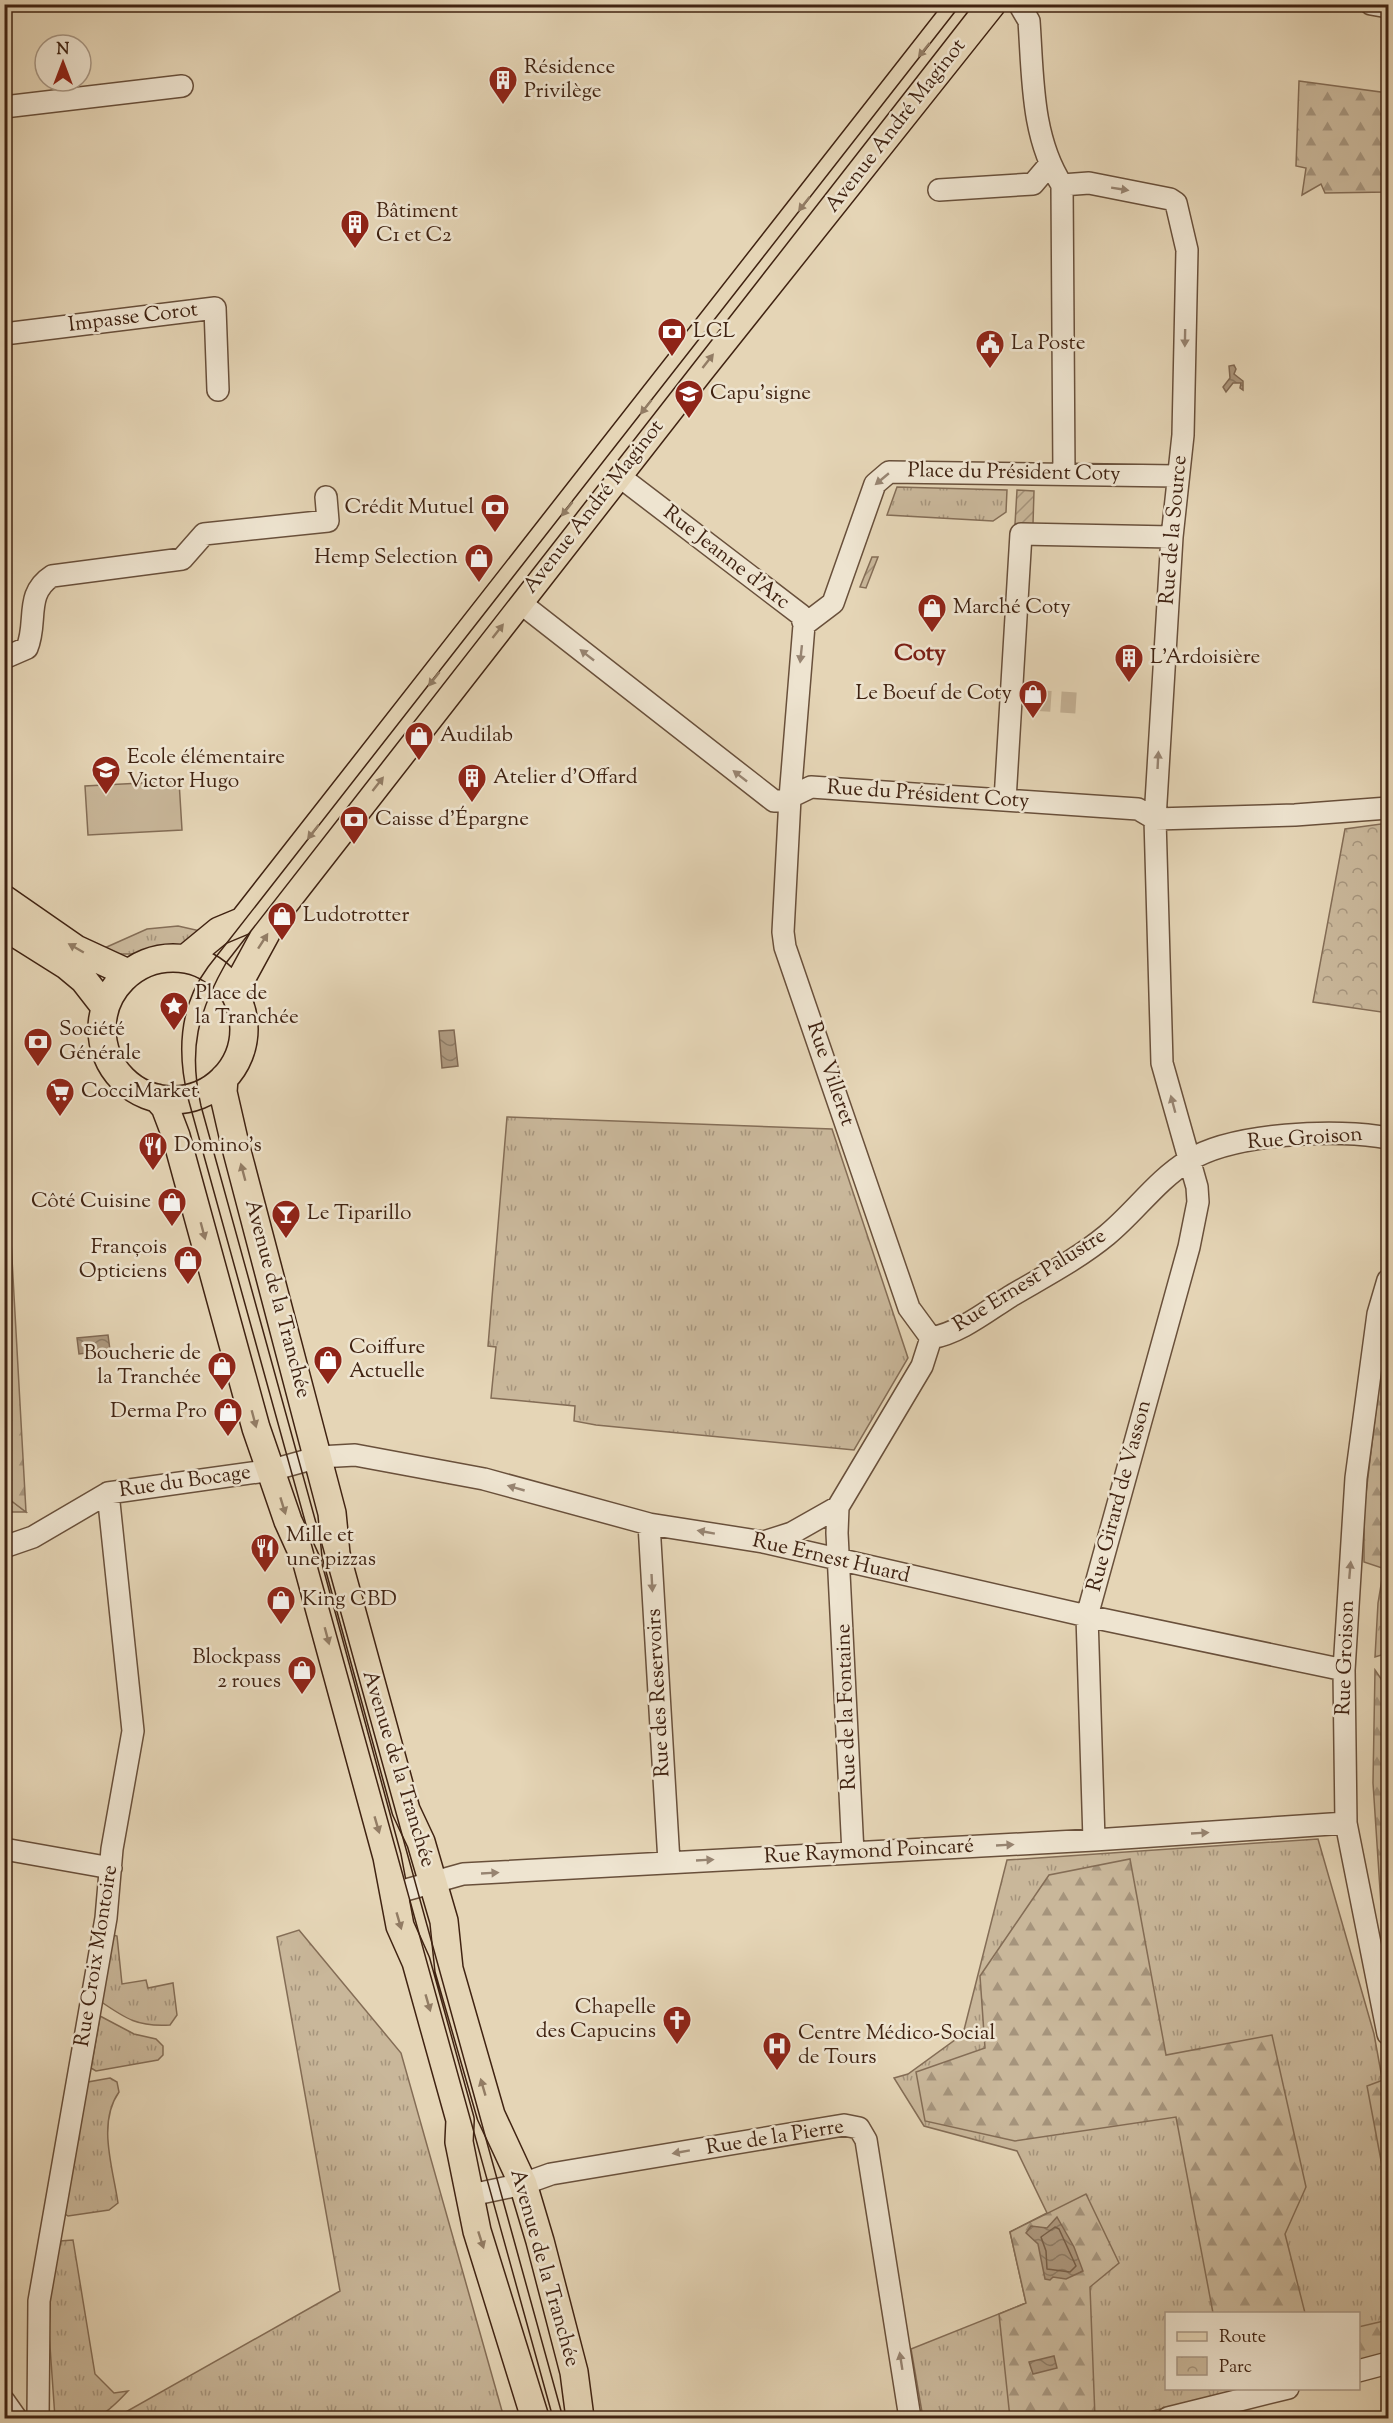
<svg xmlns="http://www.w3.org/2000/svg" width="1393" height="2423" viewBox="0 0 1393 2423" font-family="'Sorts Mill Goudy',serif">
  <defs>
    <pattern id="grass-tufts" width="24" height="20" patternUnits="userSpaceOnUse" patternTransform="scale(1.5)"><rect width="24" height="20" fill="#c9b79a"/><path d="M3 7l-1-3M5 7V3M7 7l1-3M15 17l-1-3M17 17v-4M19 17l1-3" fill="none" stroke="#a5947c"/></pattern>
    <pattern id="forest-firs" width="22" height="20" patternUnits="userSpaceOnUse" patternTransform="scale(1.5)"><rect width="22" height="20" fill="#c9b79a"/><path d="M5 1l3.5 6h-7zM16 11l3.5 6h-7z" fill="#a5947c"/></pattern>
    <pattern id="park-crowns" width="20" height="18" patternUnits="userSpaceOnUse" patternTransform="scale(1.5)"><rect width="20" height="18" fill="#c9b79a"/><path d="M2 6a3 3 0 1 1 6 0M12 15a3 3 0 1 1 6 0" fill="none" stroke="#a5947c"/></pattern>
    <pattern id="garden-furrows" width="10" height="10" patternUnits="userSpaceOnUse" patternTransform="scale(1.5)"><rect width="10" height="10" fill="#c9b79a"/><path d="M-1 1l2-2M0 10L10 0M9 11l2-2" fill="none" stroke="#a5947c"/></pattern>
    <pattern id="water-waves" width="16" height="10" patternUnits="userSpaceOnUse" patternTransform="scale(1.5)"><rect width="16" height="10" fill="#ad987e"/><path d="M0 5q4-4 8 0t8 0" fill="none" stroke="#8e7c66"/></pattern>
  </defs>
  <rect width="100%" height="100%" fill="#e5d5b6"/>
  <filter id="stains"><feTurbulence type="fractalNoise" baseFrequency=".00333" numOctaves="4"/><feColorMatrix values="0 0 0 0 .2 0 0 0 0 .09 0 0 0 0 .02 0 0 0 .5 -.17"/></filter>
  <radialGradient id="worn" r=".72"><stop offset=".6" stop-color="#630" stop-opacity="0"/><stop offset="1" stop-color="#630" stop-opacity=".3"/></radialGradient>
  <path fill="url(#grass-tufts)" stroke="#846d56" stroke-width="1.5" d="M897,487L1007,490L1006,512L993,521L887,515Z
    M178,926L205,932L184,946L134,954H111L100,950L147,929Z
    M507,1117L832,1129L908,1358L854,1450L596,1425L574,1421L575,1406L491,1398L496,1347L488,1346Z
    M5,1496L26,1512H5Z
    M1388,1543V1653L1375,1657L1378,1603Z
    M1318,1839L1374,2034L1388,2111V2356L1359,2362L1358,2314H1166V2388L1244,2389L1123,2418H923L911,2349L1026,2303L1010,2232L1047,2213L1017,2151L924,2126L894,2078L908,2074L963,2034L1007,1860Z
    M299,1930L401,2053L504,2418H115L340,2291L277,1937Z
    M113,1935L117,1936L122,1984L146,1980L148,1988L173,1983L177,2015L170,2025C138,2027 126,2019 100,2001Z
    M100,2016L134,2034L156,2039L163,2046V2055L158,2060L96,2071L91,2068Z
    M110,2078L117,2082L119,2092C97,2123 113,2168 118,2203L109,2210L68,2216L65,2214L88,2082Z
    M73,2240L95,2374L114,2393L128,2391C98,2423 99,2418 55,2418L49,2332L50,2300L60,2241Z"/>
  <path fill="url(#forest-firs)" stroke="#846d56" stroke-width="1.5" d="M1299,81L1388,93V192L1325,193L1321,184L1302,195L1306,168L1296,166Z
    M5,1187H8L26,1512L5,1496Z
    M1388,1311V1570L1364,1562V1510Z
    M1375,1670L1388,1689V1953L1383,1935L1373,1783Z
    M1130,1859L1166,2055L1272,2035L1306,2187L1285,2234L1305,2313H1213L1176,2117L1015,2141L925,2121L916,2072L985,2048L980,1976L1049,1875Z
    M1383,2080L1388,2111V2198L1367,2086Z
    M1086,2194L1119,2263L1090,2287L1095,2418H1010L999,2314L1026,2303L1010,2232Z
    M1388,2320V2356L1359,2362L1358,2327Z"/>
  <path fill="url(#park-crowns)" stroke="#846d56" stroke-width="1.5" d="M1388,823V1013L1313,1002L1345,829Z"/>
  <path fill="url(#garden-furrows)" stroke="#846d56" stroke-width="1.5" d="M1017,490L1034,491L1033,524H1015Z
    M872,557H878L866,588L860,587Z"/>
  <path fill="#c9b79a" stroke="#846d56" stroke-width="1.5" d="M179,781L182,830L88,835L85,786Z"/>
  <path fill="url(#water-waves)" stroke="#816953" stroke-width="1.5" d="M1234,365L1236,369L1234,374L1243,381V390L1240,388L1241,383H1233L1226,392L1223,387L1230,378L1229,366Z
    M454,1030L458,1066L442,1068L439,1031Z
    M108,1335L110,1350L79,1354L77,1338Z
    M1057,2217L1074,2247L1083,2271L1066,2279L1053,2277L1050,2280L1045,2279L1038,2244L1026,2233L1031,2226L1047,2228Z
    M1054,2356L1057,2368L1033,2374L1029,2362Z"/>
  <g fill="none" stroke-linecap="round" stroke-linejoin="round">
    <path stroke="#765e48" stroke-width="1.5" d="M1055,2227L1059,2229L1076,2266L1070,2272L1047,2269L1046,2251L1041,2237Z"/>
    <path stroke="#c4b195" stroke-width="21" stroke-dasharray="21 10" stroke-linecap="butt" d="M1030,700L1076,703"/>
    <g stroke="#69503b" stroke-width="24">
      <path id="minor" d="M1019,4L1029,21C1033,76 1031,137 1062,185
        M1371,4L1388,7
        M4,107L182,86
        M1062,185L1089,183L1170,199L1176,203L1187,250L1183,435L1172,537L1155,819L1162,1063L1197,1187L1198,1202L1189,1247L1087,1616L1094,1840
        M1062,185L1064,474
        M939,190L1033,184L1050,164
        M4,334L215,308L218,390
        M619,476L801,615L804,625L790,798L783,932L785,947L909,1308L931,1338
        M509,594L774,801H782L811,787L1138,809L1155,819L1295,815L1388,808
        M804,625L833,603L875,484L889,472L1177,476
        M4,658L27,648C38,622 24,594 52,576L182,559L204,534L328,521L326,497
        M1005,800L1021,534L1172,537
        M1388,1280L1378,1314L1356,1478L1344,1670L1346,1823L1388,2034
        M931,1338C960,1333 987,1311 1011,1296C1043,1277 1078,1259 1107,1235C1135,1212 1157,1180 1188,1161C1232,1133 1338,1128 1388,1138
        M649,1524L669,1862
        M764,1542L792,1533L838,1507
        M4,1547L33,1537L108,1493L272,1470L319,1457L355,1455L484,1479L649,1524L763,1542L1087,1616L1344,1670
        M4,1849L111,1868
        M853,1853L837,1533L838,1507L922,1366L931,1338
        M395,1893L463,1874L1094,1840L1346,1823
        M471,2195L523,2184L551,2174L844,2125L859,2128L866,2140L910,2418
        M1358,2371L1388,2363
        M4,2401L16,2418
        M38,2418L39,2301L106,1918L112,1849L133,1731L108,1493
        M1168,2418L1288,2388"/>
    </g>
    <g stroke="#402312" stroke-width="30">
      <path id="major" d="M4,899L76,949L128,973
        M4,926L66,965L84,980L105,1007
        M102 1029a71 71 0 1 1 142 0a71 71 0 1 1-142 0Z
        M185,959L219,931L243,921L961,4
        M234,992L277,913L699,372L992,4
        M224,1078L223,1092L234,1140L332,1513L336,1554L406,1810L421,1842L444,1921L449,1969L491,2115L523,2184L540,2241L574,2372L580,2418
        M157,1098L165,1107L176,1136L256,1428L288,1521L307,1563L387,1857L400,1926L416,1962L460,2120L459,2142L477,2231L535,2418"/>
    </g>
    <use href="#minor" stroke="#eee4d0" stroke-width="21"/>
    <use href="#major" stroke="#e5d5b6" stroke-width="27"/>
    <path stroke="#402312" stroke-width="1.5" d="M553,2418L188,1098C177,1053 179,1006 208,967L961,4
      M563,2418L201,1106C188,1049 198,1012 226,963L974,4"/>
  </g>
  <defs><path id="oneway-solid" d="M-6-.8H1V-3.2L6.5 0L1 3.2V.8H-6Z" transform="scale(1.5)"/></defs>
  <g fill="#927c64">
    <use href="#oneway-solid" transform="translate(924 50) rotate(129)"/>
    <use href="#oneway-solid" transform="translate(804 204) rotate(128)"/>
    <use href="#oneway-solid" transform="translate(708 361) rotate(-52)"/>
    <use href="#oneway-solid" transform="translate(646 407) rotate(128)"/>
    <use href="#oneway-solid" transform="translate(567 509) rotate(128)"/>
    <use href="#oneway-solid" transform="translate(498 631) rotate(-52)"/>
    <use href="#oneway-solid" transform="translate(434 679) rotate(128)"/>
    <use href="#oneway-solid" transform="translate(378 784) rotate(-52)"/>
    <use href="#oneway-solid" transform="translate(313 832) rotate(128)"/>
    <use href="#oneway-solid" transform="translate(263 941) rotate(-57)"/>
    <use href="#oneway-solid" transform="translate(76 948) rotate(-150)"/>
    <use href="#oneway-solid" transform="translate(243 1172) rotate(-105)"/>
    <use href="#oneway-solid" transform="translate(203 1231) rotate(75)"/>
    <use href="#oneway-solid" transform="translate(254 1419) rotate(75)"/>
    <use href="#oneway-solid" transform="translate(283 1506) rotate(73)"/>
    <use href="#oneway-solid" transform="translate(327 1636) rotate(75)"/>
    <use href="#oneway-solid" transform="translate(377 1825) rotate(74)"/>
    <use href="#oneway-solid" transform="translate(399 1921) rotate(74)"/>
    <use href="#oneway-solid" transform="translate(428 2003) rotate(74)"/>
    <use href="#oneway-solid" transform="translate(483 2087) rotate(-106)"/>
    <use href="#oneway-solid" transform="translate(481 2240) rotate(72)"/>
  </g>
  <g fill="#978471">
    <use href="#oneway-solid" transform="translate(1120 189) rotate(9)"/>
    <use href="#oneway-solid" transform="translate(1185 338) rotate(91)"/>
    <use href="#oneway-solid" transform="translate(882 479) rotate(140)"/>
    <use href="#oneway-solid" transform="translate(801 654) rotate(96)"/>
    <use href="#oneway-solid" transform="translate(587 655) rotate(-142)"/>
    <use href="#oneway-solid" transform="translate(1158 760) rotate(-87)"/>
    <use href="#oneway-solid" transform="translate(740 776) rotate(-142)"/>
    <use href="#oneway-solid" transform="translate(1173 1104) rotate(-105)"/>
    <use href="#oneway-solid" transform="translate(516 1488) rotate(-164)"/>
    <use href="#oneway-solid" transform="translate(706 1532) rotate(-170)"/>
    <use href="#oneway-solid" transform="translate(1350 1570) rotate(-85)"/>
    <use href="#oneway-solid" transform="translate(652 1583) rotate(87)"/>
    <use href="#oneway-solid" transform="translate(1200 1833) rotate(-3)"/>
    <use href="#oneway-solid" transform="translate(1005 1845) rotate(-3)"/>
    <use href="#oneway-solid" transform="translate(705 1860) rotate(-3)"/>
    <use href="#oneway-solid" transform="translate(490 1873) rotate(-3)"/>
    <use href="#oneway-solid" transform="translate(681 2152) rotate(170)"/>
    <use href="#oneway-solid" transform="translate(901 2361) rotate(-99)"/>
  </g>
  <defs>
    <g id="building-pin" transform="scale(1.5)"><path d="M0 17L-7.5 6A9.5 9.5 0 1 1 7.5 6Z" fill="#8f2418" stroke="#eee4d0"/><path d="M-4-6H4V6H1V3H-1V6H-4ZM-2.5-4.3h1.7v1.8h-1.7ZM.8-4.3h1.7v1.8H.8ZM-2.5-1h1.7V.8h-1.7ZM.8-1h1.7V.8H.8Z" fill="#fff"/></g>
    <g id="bank-pin" transform="scale(1.5)"><path d="M0 17L-7.5 6A9.5 9.5 0 1 1 7.5 6Z" fill="#8f2418" stroke="#eee4d0"/><path d="M-6-4H6V4H-6ZM0-2.3a2.3 2.3 0 1 0 0 4.6a2.3 2.3 0 1 0 0-4.6Z" fill="#fff"/></g>
    <g id="civic-pin" transform="scale(1.5)"><path d="M0 17L-7.5 6A9.5 9.5 0 1 1 7.5 6Z" fill="#8f2418" stroke="#eee4d0"/><path d="M-.6-6.5H3V-4.5H.6V-3L4-1V1h2V6H-6V1h2V-1L-.6-3ZM-1.2 2.5V6h2.4V2.5Z" fill="#fff"/></g>
    <g id="school-pin" transform="scale(1.5)"><path d="M0 17L-7.5 6A9.5 9.5 0 1 1 7.5 6Z" fill="#8f2418" stroke="#eee4d0"/><path d="M0-5L7-2L0 1L-7-2ZM-4 1L0 2.5L4 1V4Q0 6-4 4Z" fill="#fff"/></g>
    <g id="shop-pin" transform="scale(1.5)"><path d="M0 17L-7.5 6A9.5 9.5 0 1 1 7.5 6Z" fill="#8f2418" stroke="#eee4d0"/><path d="M-5-2.5h2.3a2.7 3.5 0 0 1 5.4 0H5L5.5 6h-11ZM-1.5-2.5h3a1.5 2.3 0 0 0-3 0Z" fill="#fff"/></g>
    <g id="sight-pin" transform="scale(1.5)"><path d="M0 17L-7.5 6A9.5 9.5 0 1 1 7.5 6Z" fill="#8f2418" stroke="#eee4d0"/><path d="M0-6L1.8-2.2L6-1.7L2.9 1.2L3.7 5.4L0 3.3L-3.7 5.4L-2.9 1.2L-6-1.7L-1.8-2.2Z" fill="#fff"/></g>
    <g id="supermarket-pin" transform="scale(1.5)"><path d="M0 17L-7.5 6A9.5 9.5 0 1 1 7.5 6Z" fill="#8f2418" stroke="#eee4d0"/><path d="M-6-5.5h2.5l.6 2H6L4.5 2H-2.5L-4.4-4H-6ZM-1.5 3.2a1.3 1.3 0 1 0 .1 0ZM3 3.2a1.3 1.3 0 1 0 .1 0Z" fill="#fff"/></g>
    <g id="restaurant-pin" transform="scale(1.5)"><path d="M0 17L-7.5 6A9.5 9.5 0 1 1 7.5 6Z" fill="#8f2418" stroke="#eee4d0"/><path d="M-5-6h1v4h1v-4h1v4h1v-4h1v5L-1.5 .5V6h-2V.5L-5-1ZM5-6V6H3V1.5H1.5Q1.5-4 5-6Z" fill="#fff"/></g>
    <g id="bar-pin" transform="scale(1.5)"><path d="M0 17L-7.5 6A9.5 9.5 0 1 1 7.5 6Z" fill="#8f2418" stroke="#eee4d0"/><path d="M-6-5H6L.8 .8V4.5H3.5V6h-7V4.5H-.8V.8Z" fill="#fff"/></g>
    <g id="church-pin" transform="scale(1.5)"><path d="M0 17L-7.5 6A9.5 9.5 0 1 1 7.5 6Z" fill="#8f2418" stroke="#eee4d0"/><path d="M-1.2-6h2.4v3.5h3.3v2.4h-3.3V6h-2.4V-.1h-3.3v-2.4h3.3Z" fill="#fff"/></g>
    <g id="hospital-pin" transform="scale(1.5)"><path d="M0 17L-7.5 6A9.5 9.5 0 1 1 7.5 6Z" fill="#8f2418" stroke="#eee4d0"/><path d="M-5-5h3v3.5h4V-5h3V5h-3V1.5h-4V5h-3Z" fill="#fff"/></g>
  </defs>
  <g fill-rule="evenodd">
    <use href="#building-pin" x="503" y="80"/>
    <use href="#building-pin" x="355" y="224"/>
    <use href="#bank-pin" x="672" y="332"/>
    <use href="#civic-pin" x="990" y="344"/>
    <use href="#school-pin" x="689" y="394"/>
    <use href="#bank-pin" x="495" y="508"/>
    <use href="#shop-pin" x="479" y="558"/>
    <use href="#shop-pin" x="932" y="608"/>
    <use href="#building-pin" x="1129" y="658"/>
    <use href="#shop-pin" x="1033" y="694"/>
    <use href="#shop-pin" x="419" y="736"/>
    <use href="#school-pin" x="106" y="770"/>
    <use href="#building-pin" x="472" y="778"/>
    <use href="#bank-pin" x="354" y="820"/>
    <use href="#shop-pin" x="282" y="916"/>
    <use href="#sight-pin" x="174" y="1006"/>
    <use href="#bank-pin" x="38" y="1042"/>
    <use href="#supermarket-pin" x="60" y="1092"/>
    <use href="#restaurant-pin" x="153" y="1146"/>
    <use href="#shop-pin" x="172" y="1202"/>
    <use href="#bar-pin" x="286" y="1214"/>
    <use href="#shop-pin" x="188" y="1260"/>
    <use href="#shop-pin" x="328" y="1360"/>
    <use href="#shop-pin" x="222" y="1366"/>
    <use href="#shop-pin" x="228" y="1412"/>
    <use href="#restaurant-pin" x="265" y="1548"/>
    <use href="#shop-pin" x="281" y="1600"/>
    <use href="#shop-pin" x="302" y="1670"/>
    <use href="#church-pin" x="677" y="2020"/>
    <use href="#hospital-pin" x="777" y="2046"/>
  </g>
  <g text-anchor="middle" dominant-baseline="central" stroke-width="5" stroke-linejoin="round" paint-order="stroke">
    <g font-size="21" fill="#402312" stroke="#eee4d0" text-anchor="start">
      <text x="524" y="68">Résidence<tspan x="524" dy="24">Privilège</tspan></text>
      <text x="376" y="212">Bâtiment<tspan x="376" dy="24">C1 et C2</tspan></text>
      <text x="693" y="332">LCL</text>
      <text x="1011" y="344">La Poste</text>
      <text x="710" y="394">Capu'signe</text>
      <text x="474" y="508" text-anchor="end">Crédit Mutuel</text>
      <text x="458" y="558" text-anchor="end">Hemp Selection</text>
      <text x="953" y="608">Marché Coty</text>
      <text x="1150" y="658">L'Ardoisière</text>
      <text x="1012" y="694" text-anchor="end">Le Boeuf de Coty</text>
      <text x="440" y="736">Audilab</text>
      <text x="127" y="758">Ecole élémentaire<tspan x="127" dy="24">Victor Hugo</tspan></text>
      <text x="493" y="778">Atelier d’Offard</text>
      <text x="375" y="820">Caisse d'Épargne</text>
      <text x="303" y="916">Ludotrotter</text>
      <text x="195" y="994">Place de<tspan x="195" dy="24">la Tranchée</tspan></text>
      <text x="59" y="1030">Société<tspan x="59" dy="24">Générale</tspan></text>
      <text x="81" y="1092">CocciMarket</text>
      <text x="174" y="1146">Domino's</text>
      <text x="151" y="1202" text-anchor="end">Côté Cuisine</text>
      <text x="307" y="1214">Le Tiparillo</text>
      <text x="167" y="1248" text-anchor="end">François<tspan x="167" dy="24">Opticiens</tspan></text>
      <text x="349" y="1348">Coiffure<tspan x="349" dy="24">Actuelle</tspan></text>
      <text x="201" y="1354" text-anchor="end">Boucherie de<tspan x="201" dy="24">la Tranchée</tspan></text>
      <text x="207" y="1412" text-anchor="end">Derma Pro</text>
      <text x="286" y="1536">Mille et<tspan x="286" dy="24">une pizzas</tspan></text>
      <text x="302" y="1600">King CBD</text>
      <text x="281" y="1658" text-anchor="end">Blockpass<tspan x="281" dy="24">2 roues</tspan></text>
      <text x="656" y="2008" text-anchor="end">Chapelle<tspan x="656" dy="24">des Capucins</tspan></text>
      <text x="798" y="2034">Centre Médico-Social<tspan x="798" dy="24">de Tours</tspan></text>
    </g>
    <g font-size="21" fill="#402312" stroke="#eee4d0">
      <text transform="translate(896 126) rotate(-52)">Avenue André Maginot</text>
      <text transform="translate(133 318) rotate(-7)">Impasse Corot</text>
      <text transform="translate(1014 473) rotate(1)">Place du Président Coty</text>
      <text transform="translate(594 507) rotate(-52)">Avenue André Maginot</text>
      <text transform="translate(1174 530) rotate(-85)">Rue de la Source</text>
      <text transform="translate(726 558) rotate(38)">Rue Jeanne d'Arc</text>
      <text transform="translate(928 795) rotate(4)">Rue du Président Coty</text>
      <text transform="translate(830 1074) rotate(71)">Rue Villeret</text>
      <text transform="translate(1305 1139) rotate(-4)">Rue Groison</text>
      <text transform="translate(1030 1281) rotate(-32)">Rue Ernest Palustre</text>
      <text transform="translate(277 1299) rotate(75)">Avenue de la Tranchée</text>
      <text transform="translate(185 1482) rotate(-8)">Rue du Bocage</text>
      <text transform="translate(1120 1496) rotate(-75)">Rue Girard de Vasson</text>
      <text transform="translate(831 1559) rotate(13)">Rue Ernest Huard</text>
      <text transform="translate(1346 1658) rotate(-88)">Rue Groison</text>
      <text transform="translate(659 1693) rotate(-93)">Rue des Reservoirs</text>
      <text transform="translate(847 1707) rotate(-92)">Rue de la Fontaine</text>
      <text transform="translate(398 1769) rotate(73)">Avenue de la Tranchée</text>
      <text transform="translate(869 1852) rotate(-3)">Rue Raymond Poincaré</text>
      <text transform="translate(97 1956) rotate(-81)">Rue Croix Montoire</text>
      <text transform="translate(775 2138) rotate(-9)">Rue de la Pierre</text>
      <text transform="translate(544 2268) rotate(74)">Avenue de la Tranchée</text>
    </g>
    <g font-size="24" font-weight="bold" fill="#7a1f14" stroke="#eee4d0">
      <text x="920" y="654">Coty</text>
    </g>
  </g>
  <rect width="1393" height="2423" fill="none" stroke="#e5d5b6" stroke-width="24"/>
  <rect x="6" y="6" width="1381" height="2411" fill="none" stroke="#402312" stroke-width="3"/>
  <rect x="12" y="12" width="1369" height="2399" fill="none" stroke="#402312" stroke-width="1.5"/>
  <rect x="1165" y="2312" width="195" height="78" fill="#eee4d0" stroke="#a89784" stroke-width="1.5"/>
  <rect x="1177" y="2332" width="30" height="9" fill="#e5d5b6" stroke="#a89784" stroke-width="1.5"/>
  <text x="1219" y="2342" font-size="18" fill="#402312">Route</text>
  <rect x="1177" y="2357" width="30" height="18" fill="url(#park-crowns)" stroke="#a89784" stroke-width="1.5"/>
  <text x="1219" y="2372" font-size="18" fill="#402312">Parc</text>
  <g transform="translate(63 63)"><circle r="28" fill="#eee4d0" stroke="#a89784" stroke-width="1.5"/>
  <path d="M0-4.5L10 22L0 15L-10 22Z" fill="#8f2418"/>
  <text y="-9" font-size="16" font-weight="bold" text-anchor="middle" fill="#402312">N</text>
  </g>
  <rect width="100%" height="100%" filter="url(#stains)"/>
  <rect width="100%" height="100%" fill="url(#worn)"/>
</svg>
